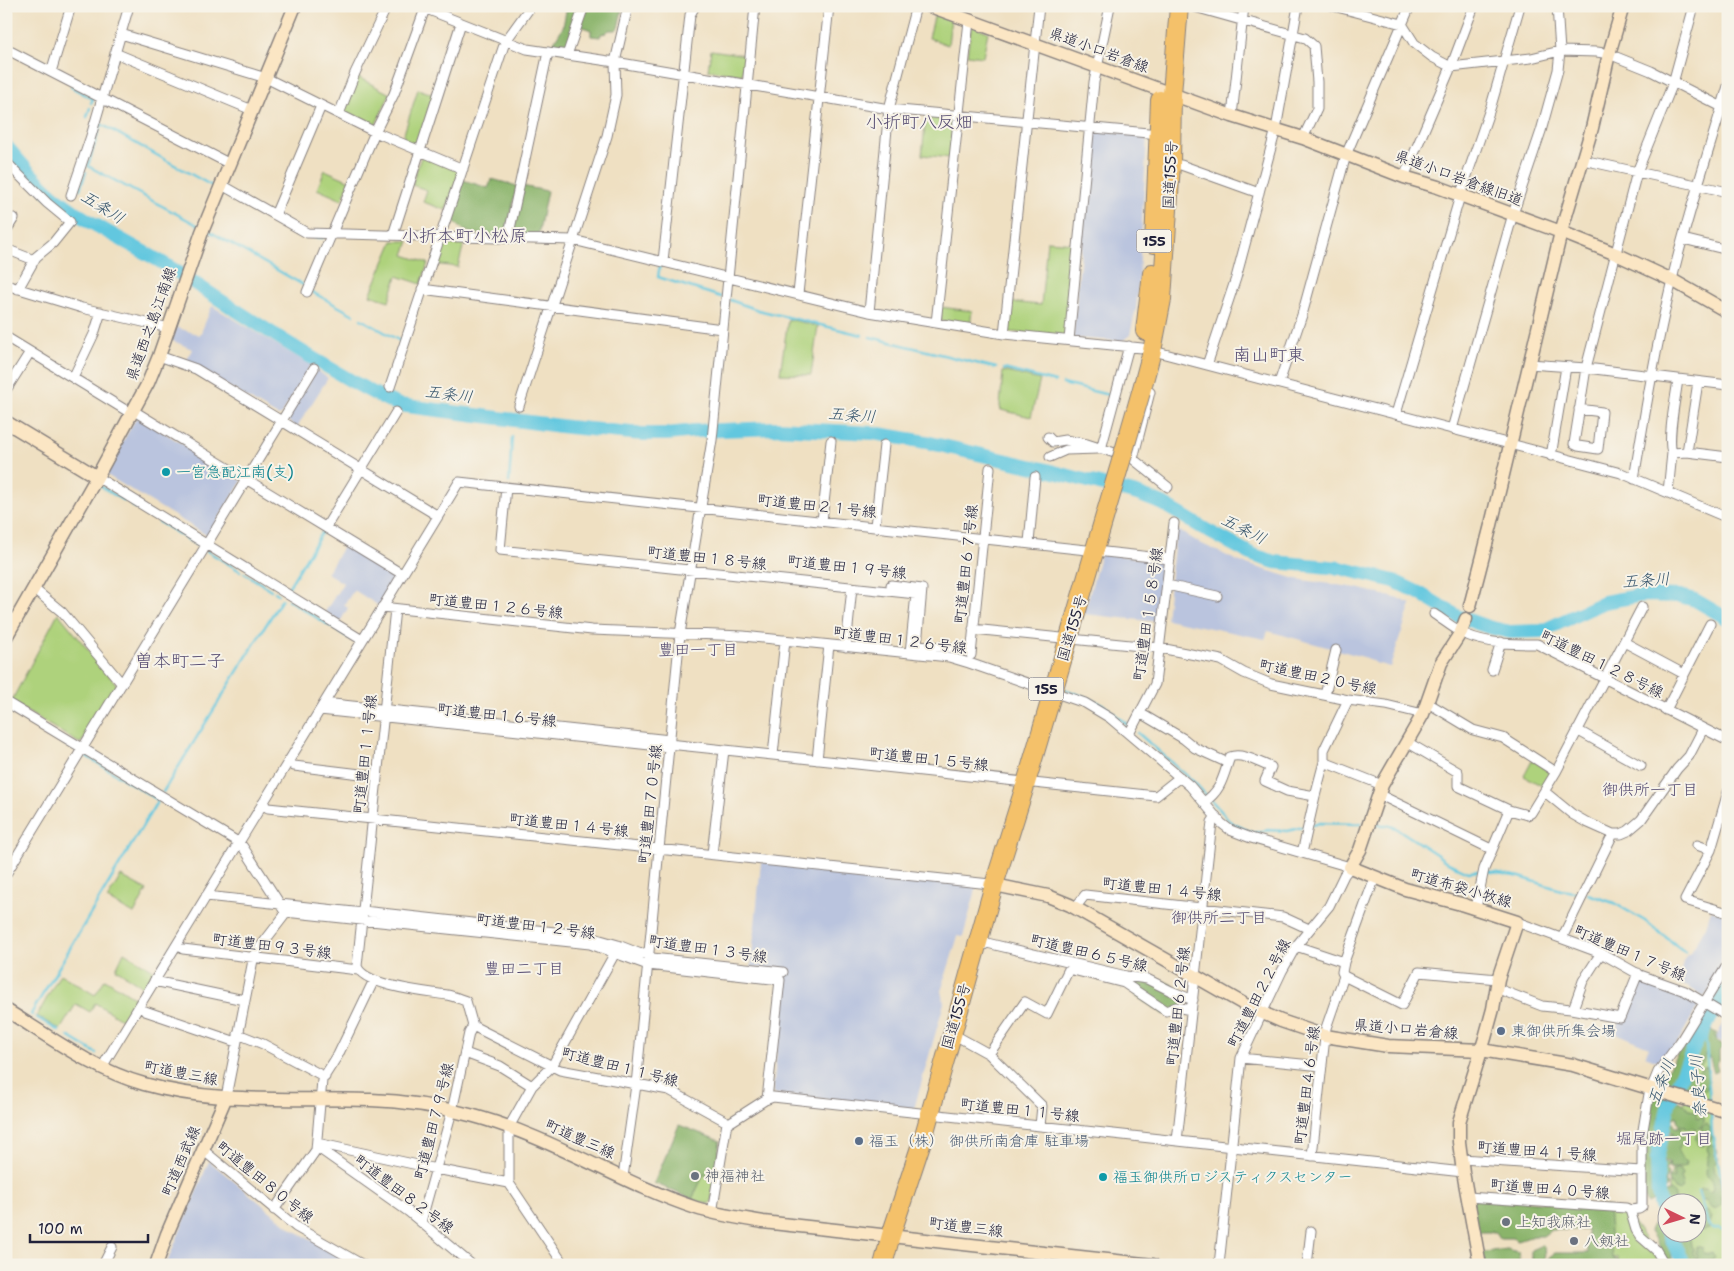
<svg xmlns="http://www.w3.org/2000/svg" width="1734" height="1271" viewBox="0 0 1734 1271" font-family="'Shantell Sans','Klee One',sans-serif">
  <rect width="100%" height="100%" fill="#f7f3e8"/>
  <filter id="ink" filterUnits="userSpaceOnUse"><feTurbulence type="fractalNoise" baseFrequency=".02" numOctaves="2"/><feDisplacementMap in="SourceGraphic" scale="10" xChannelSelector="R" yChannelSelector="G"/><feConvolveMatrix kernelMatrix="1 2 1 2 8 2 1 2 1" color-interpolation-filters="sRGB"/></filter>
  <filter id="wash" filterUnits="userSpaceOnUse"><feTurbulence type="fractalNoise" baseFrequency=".0096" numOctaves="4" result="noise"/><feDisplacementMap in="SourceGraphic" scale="20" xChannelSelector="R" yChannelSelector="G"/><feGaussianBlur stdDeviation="1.12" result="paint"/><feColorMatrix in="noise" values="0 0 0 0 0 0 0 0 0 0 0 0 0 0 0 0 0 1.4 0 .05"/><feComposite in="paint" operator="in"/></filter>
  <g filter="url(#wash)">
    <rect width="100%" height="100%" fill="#efe0c2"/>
    <path fill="#bac4de" d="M1094,130L1147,135L1139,275L1136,308L1130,335L1122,341L1073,338L1092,133Z
      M212,306L311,365L281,415L278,416L186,362L192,349L171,340L175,327L200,335Z
      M316,370L328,378L297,427L289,422L287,418Z
      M139,417L242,481L208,536L105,474L136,418Z
      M1176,529L1200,543L1240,562L1296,579L1357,588L1399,599L1411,604L1390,667L1375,663L1367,658L1268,631L1265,639L1166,619Z
      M346,542L396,573L397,577L379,606L354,590L344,605L348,608L340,622L325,612L343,583L327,573Z
      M1101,553L1165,562L1159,622L1084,614Z
      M761,862L977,886L963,937L958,936L941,991L944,1003L914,1109L774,1094L773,1092L784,971L751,967Z
      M1711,910L1728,915V959L1705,997L1688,987L1679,984L1685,957L1691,952L1706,926Z
      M1638,977L1683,993L1700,1003L1668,1059L1661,1056L1658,1061L1645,1056L1649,1047L1615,1033Z
      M1725,1020L1728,1022V1045L1715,1039Z
      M209,1161L292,1229L356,1265H166Z"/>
    <path fill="#aed27b" stroke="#687a5b" d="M935,13L951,18L948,45L929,38Z
      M974,26L988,32L983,57L967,55L971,28Z
      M711,50L745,55L742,75L708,70Z
      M356,76L390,94L375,126L371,127L344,114L343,110Z
      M418,89L435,95L418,146L402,140Z
      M926,116L952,118L954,121L951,158L922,155Z
      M424,155L457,170L459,173L446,210L423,202L427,190L412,185L421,157Z
      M325,170L350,181L342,200L317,189Z
      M393,241H409L404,255L428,263L421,284L397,276L389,301L370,295Z
      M1047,241L1076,243L1067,335L1064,337L1010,332L1007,328L1010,302L1041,305Z
      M440,243H464L458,267L433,264Z
      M940,307L972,311L970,326L941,321Z
      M788,319L818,326L811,375L780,374Z
      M1003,371L1040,380L1031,417L1001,410L1000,406Z
      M58,613L117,685L82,742L79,743L11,702Z
      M1533,759L1551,774L1544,787L1524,776Z
      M121,876L147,890L134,914L107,899Z
      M124,952L157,972L146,989L116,969Z
      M60,974L95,995L105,979L139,1000L126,1022L95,1003L90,1012L76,1004L60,1030L37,1016Z
      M1713,1032L1717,1034L1707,1062L1712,1132L1724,1192L1728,1202V1265H1696L1679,1234H1696V1204H1670L1669,1188L1679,1123L1691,1073Z
      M704,1174L715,1178L711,1202L708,1204L692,1199Z
      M1605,1209L1624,1210L1627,1213L1662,1265H1618V1258H1609Z"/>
    <path fill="#8ab46b" stroke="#566b53" d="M567,6H582L564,52L553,48L554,42L563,27Z
      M588,6H623L618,28L616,30H609L606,33L601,34L600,37L591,36V30L583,27L581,24Z
      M492,179L517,186L506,233L504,235C482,234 463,238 451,216L463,180L488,188Z
      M522,186L547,191L538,236L513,235Z
      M1144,978C1168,981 1177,982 1186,1006L1174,1014H1163L1136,996L1134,982Z
      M1705,1008L1709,1009L1712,1014L1707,1019V1027L1699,1035L1697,1044L1693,1052L1685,1060L1676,1079L1671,1083L1670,1092L1661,1102L1663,1105L1662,1115L1659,1116L1660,1134L1657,1140L1659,1142L1652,1168L1655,1171L1652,1176C1655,1181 1655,1185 1652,1190L1654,1191L1655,1200L1648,1204L1642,1196V1156L1649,1112L1661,1080Z
      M1709,1029L1716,1033L1714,1035L1716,1041L1724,1046L1719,1051V1060L1716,1064L1718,1071L1714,1073L1710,1058L1705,1054L1703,1063L1699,1067L1691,1066V1059L1697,1046L1700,1045V1038Z
      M1705,1067C1710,1075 1711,1083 1705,1091L1702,1088L1698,1091L1690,1093V1100L1675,1097C1677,1084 1678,1075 1690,1068L1696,1073Z
      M1672,1100C1680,1101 1685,1103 1689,1110L1696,1111L1697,1118L1701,1116L1704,1117V1122L1700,1128L1695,1129L1692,1127L1686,1129V1126H1681L1677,1120V1116L1672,1119L1668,1118V1108Z
      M1669,1120L1673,1122L1675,1127H1681L1682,1130L1681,1134L1684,1138L1678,1151L1683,1160L1686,1162L1685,1166L1677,1168H1669L1670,1163L1660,1159L1664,1134L1667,1136L1670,1133L1672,1134L1674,1133L1670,1131L1665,1133L1662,1128V1125Z
      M1705,1124H1707C1711,1129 1714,1133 1710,1140H1707L1704,1146L1698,1145C1695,1140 1695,1136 1699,1131L1701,1133L1702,1127Z
      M679,1125L720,1141L715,1178L704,1174L692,1199L654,1183Z
      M1711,1144L1716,1147L1718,1153L1714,1155L1719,1158L1713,1166L1714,1172L1719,1177L1723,1193L1721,1195L1723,1204L1716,1210L1710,1207L1706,1200H1700L1698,1194L1700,1189H1707L1711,1193L1713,1188L1712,1180L1706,1176L1707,1159L1709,1154L1707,1149L1708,1145Z
      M1663,1162L1669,1165L1665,1170L1668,1173L1665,1184H1668L1667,1187L1664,1189L1662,1187L1660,1190L1662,1193L1671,1190L1675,1196L1674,1199L1676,1202V1203L1666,1204V1210H1665C1661,1205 1657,1199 1656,1193L1659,1190L1656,1186L1663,1168L1659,1165Z
      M1674,1169H1679L1682,1174L1680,1178C1683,1183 1684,1190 1677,1191L1669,1181V1177L1674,1179L1673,1171Z
      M1468,1197L1608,1207L1612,1258L1626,1265H1548L1549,1257L1555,1253H1588L1587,1230H1551L1543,1236H1533L1518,1241L1512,1238H1500L1496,1232H1474Z
      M1707,1211L1712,1216L1709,1229L1699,1231L1695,1236H1691V1234H1696L1697,1226H1701L1704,1222L1703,1212Z
      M1653,1225L1660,1226L1666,1244L1670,1246L1672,1260L1670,1263H1667L1657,1242L1650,1232L1651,1227Z
      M1672,1234H1684V1236L1690,1238L1691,1246L1693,1248V1253L1697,1259L1698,1255L1696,1254V1246L1703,1248V1252L1708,1255L1712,1253L1715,1256L1711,1262L1708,1261L1710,1265H1700L1697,1259L1696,1265H1688V1261C1682,1256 1673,1245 1675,1238Z
      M1542,1245L1544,1247L1545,1259L1539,1264L1533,1262L1531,1256V1250Z
      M1506,1249L1518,1252L1520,1265H1480L1478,1253Z"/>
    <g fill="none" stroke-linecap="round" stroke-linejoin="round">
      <path stroke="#62c7df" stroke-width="2.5" d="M71,87L93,99L91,103
        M87,117L90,108
        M80,189L86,172
        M199,226L88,166L101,124L214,187
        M209,231L305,286
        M312,237L323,238
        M660,264L658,277L721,297
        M312,292L354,315
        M730,300L758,310L862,335
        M361,319L400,341
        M870,337L996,368
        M1004,369L1055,382
        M1063,384L1113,396
        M514,424L515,420
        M509,482L512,437
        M100,486L124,501
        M131,505L152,518
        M159,522L200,547
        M207,551L240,571
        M244,573L271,590
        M288,588L324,529
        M275,592L278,594
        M288,600L356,642
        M1062,688L1102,704L1128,725
        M6,708L76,750
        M1138,733L1195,783L1207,796
        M163,792L282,599
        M1211,800L1232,823L1253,833L1268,830L1288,831L1306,826
        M1312,825L1319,823L1361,824
        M1373,825H1387L1396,828L1436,854L1448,863L1468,872L1480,871
        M1487,871L1520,877L1561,890L1581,893
        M1588,894L1614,903L1645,921L1685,952
        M32,1015L31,1014L158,800L86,756
        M36,1017L59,1031
        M1705,1028L1710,1102
        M68,1036L96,1053
        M1711,1112L1712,1132L1724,1192L1728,1201
        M1698,1191L1708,1224L1712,1229L1718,1228L1728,1231"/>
      <path stroke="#62c7df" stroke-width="14" d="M6,146C23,165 39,185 59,200C96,230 142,248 182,275C229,306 277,337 326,366C350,380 373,395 399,405L568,427L642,434H667L695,431L777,428L873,433L926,442L1043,469L1137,494L1163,504L1208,531L1253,555L1275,562L1340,568L1394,581L1419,593L1457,616L1488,627L1510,632L1542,631L1604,602L1643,595L1680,596L1695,600L1728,619
        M1666,1229L1658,1194L1657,1159L1669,1103L1695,1045L1728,987
        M1669,1234L1684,1265"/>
    </g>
  </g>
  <g filter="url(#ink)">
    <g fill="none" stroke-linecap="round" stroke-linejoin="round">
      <g stroke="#88817e" stroke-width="11">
        <path id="street" d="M419,6L527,49L615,62L889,109L1159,134
          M1191,6L1305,38L1314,46L1317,82V109L1303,138
          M1333,6L1402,24L1414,43L1432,57L1451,67L1531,58L1560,51L1597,52L1609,54L1651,71L1722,107
          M6,12L8,6
          M121,34L266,78L375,132L463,169
          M6,49L230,164
          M115,53L252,110
          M567,55L584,6
          M51,72L71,6
          M339,114L355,73L387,6
          M1232,116L1244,6
          M1583,160L1728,192
          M6,162L47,203L70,222L53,243L36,257L18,289
          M1171,165H1181L1259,193
          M1404,177L1451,67L1474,6
          M222,185L307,233L573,240L869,312L1004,334L1142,348L1621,473L1728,518
          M71,195L91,136L129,6
          M275,215L321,106
          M6,231L14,218
          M393,235L461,23
          M508,238L548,52
          M1683,239L1728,250
          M6,249L34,260
          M663,261L690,15L695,6
          M6,285L82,308L169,328
          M422,289L722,329
          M307,292L375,132L394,94L426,6
          M798,294L829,6
          M869,312L889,109L916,6
          M936,323L969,21
          M1004,334L1039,6
          M6,337L132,414
          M1069,340L1094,82L1110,6
          M159,356L196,369L438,516
          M1529,364L1586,368L1728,385
          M1207,365L1236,278L1276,129L1298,6
          M73,378L94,334L101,312
          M1279,383L1302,315L1346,155L1410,6
          M390,387L505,42L531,6
          M6,390L30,352
          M519,406L607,136L616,95L615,62L628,6
          M1579,409L1602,412L1598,449L1578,446L1574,444L1586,368L1637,172L1673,83L1694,6
          M134,411L402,574
          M1396,414L1460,196L1491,106L1520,6
          M1452,429L1513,214L1541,131L1558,70L1560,51L1557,6
          M1048,437L1053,442L1065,440L1087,444L1133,459L1168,487
          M1101,449L1129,346
          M1687,452L1698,382
          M1672,453L1687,452L1728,457
          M1551,456L1566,367
          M1050,457L1066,450L1098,449
          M1133,459L1150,392
          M97,477L362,640
          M1634,479C1645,412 1656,346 1672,280C1687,215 1709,151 1728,86
          M506,487L500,550L916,594L910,653
          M1668,492L1672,453C1667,437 1676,397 1678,379
          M822,521L831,441
          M875,526L884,445
          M326,527L396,412
          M1029,543L1035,477
          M891,585L922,589L917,645L956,648L962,650L964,649L971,651
          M1167,585L1217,596
          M34,589L62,612L122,684
          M382,607L592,630L743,636L949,657L969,663L1085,703L1110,718L1190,786L1221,823L1230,830L1251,838L1350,867L1344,875L1329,906L1296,946L1282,971L1241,1058L1219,1265
          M395,609L357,966C363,986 428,992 447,995C453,996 460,999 466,1001L473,1026L560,1070L669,1090L729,1123L765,1100L773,1097L1463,1172
          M1434,614C1445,621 1455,630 1467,635C1488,644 1514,644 1537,644L1728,741
          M973,629L1160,648L1221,660L1244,673L1271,684L1348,700L1386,705L1423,714
          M1624,642L1684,674
          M846,647L852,587
          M971,655L990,468
          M1492,670L1501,642
          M1325,695L1336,650
          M6,702L238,842L243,847L285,912L284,916L254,955L226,1097
          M324,703L670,740
          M1428,703L1473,730L1503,738L1556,772L1531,813L1527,815L1509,810
          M320,710L669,747
          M1666,710L1710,624
          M1140,713L1184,739L1195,748L1228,763
          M1577,730L1641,766
          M1129,734L1155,684L1174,523
          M1407,742L1458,772V786L1509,810L1484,869L1476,908
          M669,744L1156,796L1180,777
          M773,755L785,640
          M817,760L829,645
          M1324,762V750L1348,700
          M294,766L377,776
          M1556,772L1642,607
          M1545,792L1572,814L1586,822L1613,834H1621L1628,831L1641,820L1677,769L1689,756L1703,729
          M1728,792L1711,850L1685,900L1728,913
          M1378,794L1491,849
          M1204,802C1222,790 1223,776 1230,757C1242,752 1259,763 1271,767L1265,781L1287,791L1315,796
          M262,804L268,808L990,884
          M1697,845L1711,850
          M1302,853L1315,796L1324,762L1382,785
          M712,854L724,750
          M6,874L314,368
          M206,896L363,913
          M1075,908L1085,895L1283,917L1309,929
          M363,911L583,935L618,945L641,954L647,952L652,958L783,972
          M285,912L590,944L648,965L780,980L767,1099
          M1517,922L1601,953L1640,975L1685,991L1728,1017
          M1562,938L1613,834
          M978,943L984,945L987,943L1126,976L1147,979L1171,991L1193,1000
          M1296,946L1344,962
          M183,949L358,970
          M1344,976L1402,1005L1419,972L1498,979
          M154,981L244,1000
          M1496,988L1542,1006L1571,1009L1620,1018L1638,973
          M1573,1009L1583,981L1601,953
          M145,1011L236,1042
          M951,1033L989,1054L1042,1106L1040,1126
          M238,1034L263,1044L325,1077
          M465,1053L500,1066L532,1086
          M989,1054L1025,1002L1047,1014L1069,969L1124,983L1166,1011L1176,1007L1191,1010
          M1241,1058L1322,1066
          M102,1067L459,482L1170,559
          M1177,1141L1212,822L1216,816
          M317,1143L436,1169L509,1183
          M317,1147L409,1212L472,1265
          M203,1150L296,1227L363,1265
          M1312,1156L1326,1028L1344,976L1342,972L1344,962L1375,877
          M1462,1159L1641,1171
          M623,1177L636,1085L680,634L712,440L755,6
          M1468,1197L1626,1208L1630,1210
          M274,1210L316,1150L322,1080L338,1055L374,980
          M712,1213L727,1123
          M421,1222L452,1111L469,1033L473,1026
          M103,1265L112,1247
          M564,1265L509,1183V1127L532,1086L552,1066L615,953
          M1307,1265L1311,1231
          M1665,1265L1656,1250L1640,1236L1636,1230L1630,1210L1639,1209L1642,1207V1136L1649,1094L1658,1072L1680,1042L1728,964"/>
      </g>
      <g stroke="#88817e" stroke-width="15">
        <path id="secondary" d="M930,6L1232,116L1303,138L1404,177L1438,187L1561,232L1616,254L1672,280L1728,312
          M6,422L97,477
          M1470,606L1491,525L1561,232L1592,128L1609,54L1623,6
          M1466,619L1461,632L1441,663L1423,714L1382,785L1360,850L1350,867L1405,889L1461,904L1517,922L1498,979L1493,1009L1485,1038L1459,1122V1142L1463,1172L1480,1265
          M6,637L97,477L148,383L159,356L202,232L295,6
          M990,884L1048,896L1070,905L1249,1007L1281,1021L1325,1036L1388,1046L1481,1050L1573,1065L1728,1112
          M6,1010C50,1037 94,1070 144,1084C218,1105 296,1097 371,1100C406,1101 441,1107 474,1116C552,1137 620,1183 696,1208C718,1215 741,1218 763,1222L1153,1265
          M156,1265L167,1234L226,1097"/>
      </g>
      <g stroke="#88817e" stroke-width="20">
        <path id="highway" d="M1154,244L1160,100
          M1145,331L1152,273
          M1141,392L1152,351L1162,299L1171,165L1172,94L1179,6
          M883,1265L891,1235L924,1135L994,885L1026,783L1121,461"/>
      </g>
      <use href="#street" stroke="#fff" stroke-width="9"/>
      <use href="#secondary" stroke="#fbe6c4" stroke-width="12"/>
      <use href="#highway" stroke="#f4c16b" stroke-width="18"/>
      <g stroke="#88817e" stroke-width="20" stroke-linecap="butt">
        <path id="highway-bridge" d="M1121,461L1141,392"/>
      </g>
      <use href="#highway-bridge" stroke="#f4c16b" stroke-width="18"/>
    </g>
  </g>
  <g fill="#0f9aa8" stroke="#f7f3e8" stroke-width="2">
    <circle cx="166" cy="472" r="5"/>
    <circle cx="1103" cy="1177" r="5"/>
  </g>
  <g fill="#5c6f8a" stroke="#f7f3e8" stroke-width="2">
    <circle cx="1501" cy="1031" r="5"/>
    <circle cx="859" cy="1141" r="5"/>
  </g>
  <g fill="#6b7280" stroke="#f7f3e8" stroke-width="2">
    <circle cx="695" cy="1176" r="5"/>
    <circle cx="1506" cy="1222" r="5"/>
    <circle cx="1574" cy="1241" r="5"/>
  </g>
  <g text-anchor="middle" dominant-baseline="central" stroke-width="4" stroke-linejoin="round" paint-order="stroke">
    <g fill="#f7f3e8" stroke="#62616f" stroke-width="1">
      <rect x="1136.5" y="229.5" width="35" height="23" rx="4"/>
      <rect x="1028.5" y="677.5" width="35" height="23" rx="4"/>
    </g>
    <g font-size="14" font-weight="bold" fill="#22223b">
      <text x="1154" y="241">155</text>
      <text x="1046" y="689">155</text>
    </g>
    <g font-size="15" fill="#22223b" stroke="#f7f3e8">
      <text transform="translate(1099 50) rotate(20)">県道小口岩倉線</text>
      <text transform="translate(1170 175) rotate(-87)">国道155号</text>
      <text transform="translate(1459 178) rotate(20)">県道小口岩倉線旧道</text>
      <text transform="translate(151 324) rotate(-70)">県道西之島江南線</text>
      <text transform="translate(817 506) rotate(6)">町道豊田２１号線</text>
      <text transform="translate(707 558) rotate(6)">町道豊田１８号線</text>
      <text transform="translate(966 564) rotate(-84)">町道豊田６７号線</text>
      <text transform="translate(847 567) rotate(6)">町道豊田１９号線</text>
      <text transform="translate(496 606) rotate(6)">町道豊田１２６号線</text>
      <text transform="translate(1148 614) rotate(-82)">町道豊田１５８号線</text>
      <text transform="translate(1072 628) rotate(-73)">国道155号</text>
      <text transform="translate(900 640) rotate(7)">町道豊田１２６号線</text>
      <text transform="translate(1602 664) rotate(26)">町道豊田１２８号線</text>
      <text transform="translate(1318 677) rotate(12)">町道豊田２０号線</text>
      <text transform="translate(497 715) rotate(6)">町道豊田１６号線</text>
      <text transform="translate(365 754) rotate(-84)">町道豊田１１号線</text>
      <text transform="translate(929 759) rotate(6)">町道豊田１５号線</text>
      <text transform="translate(650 804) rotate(-84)">町道豊田７０号線</text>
      <text transform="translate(569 825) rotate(6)">町道豊田１４号線</text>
      <text transform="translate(1461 888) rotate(16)">町道布袋小牧線</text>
      <text transform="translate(1162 889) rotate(6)">町道豊田１４号線</text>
      <text transform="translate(536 926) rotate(7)">町道豊田１２号線</text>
      <text transform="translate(272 946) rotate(7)">町道豊田９３号線</text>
      <text transform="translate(708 949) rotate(8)">町道豊田１３号線</text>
      <text transform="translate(1089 953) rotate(13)">町道豊田６５号線</text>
      <text transform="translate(1630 953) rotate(23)">町道豊田１７号線</text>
      <text transform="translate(1259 993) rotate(-63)">町道豊田２２号線</text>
      <text transform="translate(1178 1006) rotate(-84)">町道豊田６２号線</text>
      <text transform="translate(956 1016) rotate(-74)">国道155号</text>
      <text transform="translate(1406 1029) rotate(5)">県道小口岩倉線</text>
      <text transform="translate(620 1067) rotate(14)">町道豊田１１号線</text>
      <text transform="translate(181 1073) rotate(11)">町道豊三線</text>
      <text transform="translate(1307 1085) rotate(-83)">町道豊田４６号線</text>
      <text transform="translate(1020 1110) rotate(6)">町道豊田１１号線</text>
      <text transform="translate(434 1121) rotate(-76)">町道豊田７９号線</text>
      <text transform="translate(580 1139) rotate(24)">町道豊三線</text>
      <text transform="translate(1537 1151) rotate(4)">町道豊田４１号線</text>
      <text transform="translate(181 1161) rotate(-67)">町道西武線</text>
      <text transform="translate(265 1182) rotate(39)">町道豊田８０号線</text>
      <text transform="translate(1550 1189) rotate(4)">町道豊田４０号線</text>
      <text transform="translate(404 1194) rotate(37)">町道豊田８２号線</text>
      <text transform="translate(966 1227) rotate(7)">町道豊三線</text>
    </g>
    <g font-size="15" fill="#0d838f" stroke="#f7f3e8" text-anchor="start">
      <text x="176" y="472">一宮急配江南(支)</text>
      <text x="1113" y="1177">福玉御供所ロジスティクスセンター</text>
    </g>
    <g font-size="15" fill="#4e5e75" stroke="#f7f3e8" text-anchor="start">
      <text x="1511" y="1031">東御供所集会場</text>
      <text x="869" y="1141">福玉（株） 御供所南倉庫 駐車場</text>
    </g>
    <g font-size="15" fill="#5b616d" stroke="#f7f3e8" text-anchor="start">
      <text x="705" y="1176">神福神社</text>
      <text x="1516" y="1222">上知我麻社</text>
      <text x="1584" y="1241">八剱社</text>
    </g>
    <g font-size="16" font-style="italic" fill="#35546c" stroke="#f7f3e8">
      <text transform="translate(103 207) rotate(32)">五条川</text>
      <text transform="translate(449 394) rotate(7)">五条川</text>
      <text transform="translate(852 415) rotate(4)">五条川</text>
      <text transform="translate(1244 529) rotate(27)">五条川</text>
      <text transform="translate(1646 580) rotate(-4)">五条川</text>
      <text transform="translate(1661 1082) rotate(-69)">五条川</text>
      <text transform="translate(1698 1086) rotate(-94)">奈良子川</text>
    </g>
    <g font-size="16" fill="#554b71" stroke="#f7f3e8">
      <text x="698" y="649">豊田一丁目</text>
      <text x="1650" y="789">御供所一丁目</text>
      <text x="1219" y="917">御供所二丁目</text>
      <text x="524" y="968">豊田二丁目</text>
      <text x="1664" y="1138">堀尾跡一丁目</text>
    </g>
    <g font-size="18" fill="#554b71" stroke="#f7f3e8">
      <text x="919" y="122">小折町八反畑</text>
      <text x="464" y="236">小折本町小松原</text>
      <text x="1269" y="355">南山町東</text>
      <text x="180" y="661">曽本町二子</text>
    </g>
  </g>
  <rect width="1734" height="1271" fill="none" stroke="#f7f3e8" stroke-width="25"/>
  <g transform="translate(1682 1218) rotate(95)"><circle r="24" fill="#f7f3e8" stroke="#a29fa3"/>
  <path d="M0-4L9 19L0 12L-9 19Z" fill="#d1495b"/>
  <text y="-8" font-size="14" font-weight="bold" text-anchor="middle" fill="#22223b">N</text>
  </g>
  <path d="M30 1234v8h118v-8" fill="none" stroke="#22223b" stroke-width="2.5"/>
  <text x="38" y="1234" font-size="15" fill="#22223b" stroke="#f7f3e8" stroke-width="4" paint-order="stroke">100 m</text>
</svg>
